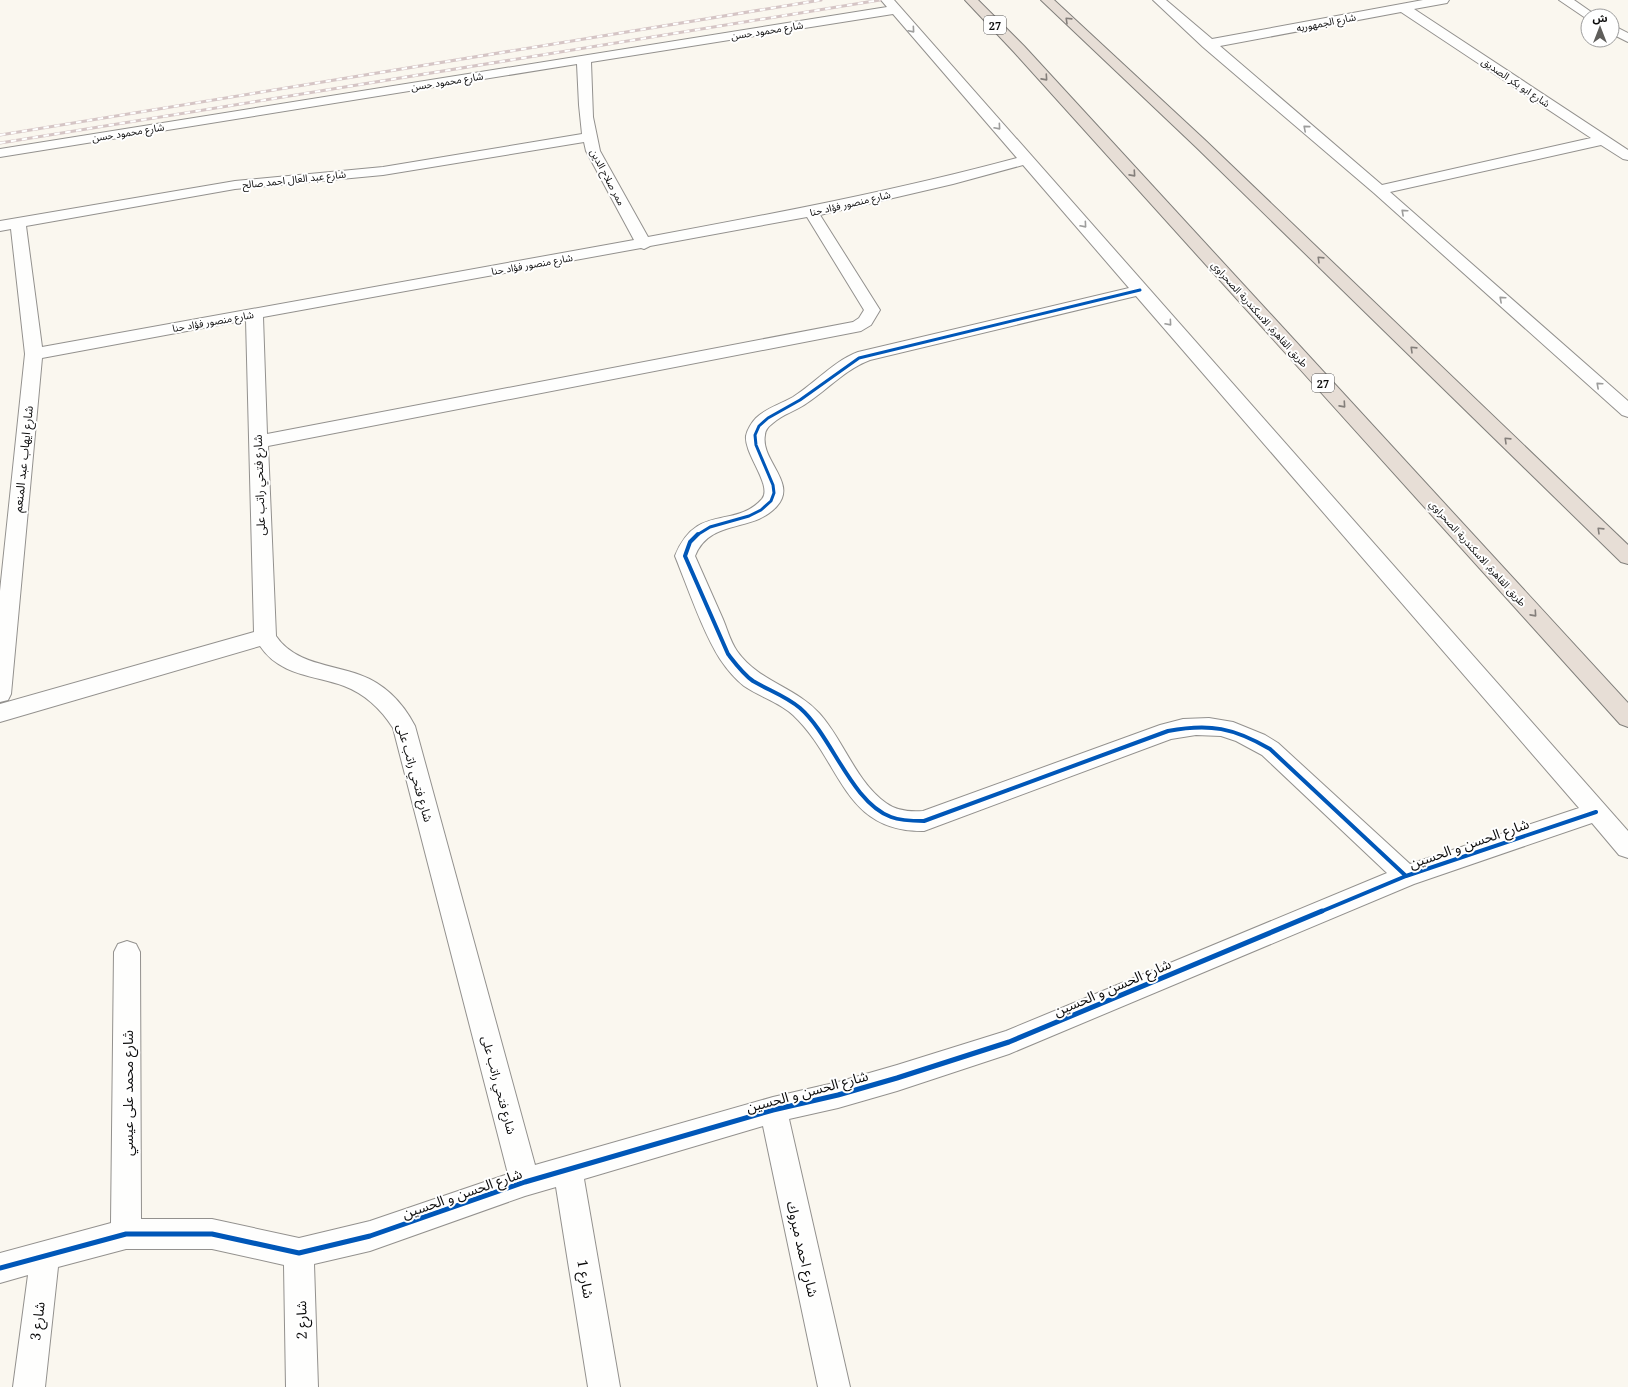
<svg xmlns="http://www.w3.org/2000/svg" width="1628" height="1387" viewBox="0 0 1628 1387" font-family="'Noto Serif','Noto Sans Arabic',serif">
  <rect width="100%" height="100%" fill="#faf7ef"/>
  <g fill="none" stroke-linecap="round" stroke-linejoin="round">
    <g stroke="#93918e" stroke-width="2">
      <path id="minor" d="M881,0H894L1628,831V858L1619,855L1592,823L1414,884L1009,1054L897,1091L838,1108L789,1119L850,1387H818L763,1126L584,1179L620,1387H588L556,1187L525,1196L370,1251L314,1264L318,1387H286L284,1265L212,1249H126L58,1267L45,1387H13L28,1275L0,1283V1253L111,1223L114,952L118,944L127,941L136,944L140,952L141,1219H212L299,1238L370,1221L508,1174L393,728C381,709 365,694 344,686C314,675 280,676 260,646L0,722V704L254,632L246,320L42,358L11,694L8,700L0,702V591L25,354L11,229L0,231V221L235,181L383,167L582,134L579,105L577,64L0,157V149L887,7ZM893,14L1017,158C895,191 772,214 648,237L600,151L593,117L591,62ZM584,142L586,151L634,240L42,347L26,226L235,189L383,175ZM1023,165L1129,288L858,352C834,361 815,383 793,397C781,404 766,408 756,418C752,422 747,430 746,436C744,454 773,486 762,499C734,530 697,502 675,556C688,588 702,630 720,659C726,668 735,679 744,686C760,697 779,702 793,715C842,761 842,832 924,831L1171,739L1196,735L1221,736L1236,741L1262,755L1387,873L1006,1031L897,1065L838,1082L773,1097L535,1165L415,726C403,703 385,684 360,675C330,664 295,664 276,636L268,446L861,331L871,325L880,310L820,215L953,184ZM807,217L864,310L859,318L853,322L267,434L263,317L641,248L644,249L650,246ZM1136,296L1579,808L1410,864L1278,743L1265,735L1233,722L1209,718L1183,719L1160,725L923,811C910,812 897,811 886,803C856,782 843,739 819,713C794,686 759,682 737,651C730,641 727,628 722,617C713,597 704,576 695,556C710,518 754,533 777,506C798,483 760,460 765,435C765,430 769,426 773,423C783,414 796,411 807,403C828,389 846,369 870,360Z
        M1153,0H1166L1212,39L1423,0H1449L1447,3L1414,9L1628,150V160L1623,159L1601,145L1390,192L1628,401V417L1622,415L1374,193L1203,47ZM1401,12L1591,138L1382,185L1220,46Z
        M1559,0H1574L1597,16H1588V19H1587Z
        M1612,25L1628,33V42L1612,34Z"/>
    </g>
    <g stroke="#807f7b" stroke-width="2">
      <path id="highway" d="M965,0H978L1024,46L1628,703V727L1620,724L1014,52Z
        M1041,0H1054L1206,141L1628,545V564L1621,562L1196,147Z"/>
    </g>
    <use href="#minor" fill="#fefefd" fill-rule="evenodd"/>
    <use href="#highway" fill="#e7ded6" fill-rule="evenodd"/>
    <g stroke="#d5c5c5" stroke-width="3">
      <path id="rail" d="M0,135L821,0
        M0,143L880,0"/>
    </g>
    <use href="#rail" stroke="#fff" stroke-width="2" stroke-dasharray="5.5" stroke-linecap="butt"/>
    <g stroke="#fff" stroke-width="5">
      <path id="cycleway-far2" d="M697,535L710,527L749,516L761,510L771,501L774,493L773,485L756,445L755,435L759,426L768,418L800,400L859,358L1140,290"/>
    </g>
    <g stroke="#fff" stroke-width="6">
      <path id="cycleway-far1" d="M698,534L690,542L685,556L728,654C735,663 743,674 753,681C768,690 786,696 800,708C832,736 851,802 891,817C901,821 913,821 924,821L1168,731C1210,723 1234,728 1270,749L1406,876
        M1320,912L1406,876L1596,812"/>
    </g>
    <g stroke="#fff" stroke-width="8">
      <path id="cycleway" d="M0,1268L126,1234H212L299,1253L370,1236L525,1182L773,1110L838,1095L897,1078L1009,1042L1322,911"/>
    </g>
    <use href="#cycleway-far2" stroke="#0057b8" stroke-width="3"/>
    <use href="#cycleway-far1" stroke="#0057b8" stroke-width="4"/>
    <use href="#cycleway" stroke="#0057b8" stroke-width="5"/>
  </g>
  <defs><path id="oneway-chevron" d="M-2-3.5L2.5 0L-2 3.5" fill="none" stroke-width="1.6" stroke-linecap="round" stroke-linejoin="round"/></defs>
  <g stroke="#847f7b">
    <use href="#oneway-chevron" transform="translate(1068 20) rotate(-136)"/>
    <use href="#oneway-chevron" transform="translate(1045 78) rotate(48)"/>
    <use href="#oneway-chevron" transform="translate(1133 174) rotate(48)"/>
    <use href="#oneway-chevron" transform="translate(1320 259) rotate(-136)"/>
    <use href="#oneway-chevron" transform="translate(1413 349) rotate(-136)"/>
    <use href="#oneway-chevron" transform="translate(1343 405) rotate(48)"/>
    <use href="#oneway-chevron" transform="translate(1507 440) rotate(-136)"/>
    <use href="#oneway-chevron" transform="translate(1600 530) rotate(-136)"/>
    <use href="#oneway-chevron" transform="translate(1534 614) rotate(48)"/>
  </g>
  <g stroke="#9d9d9c">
    <use href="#oneway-chevron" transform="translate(912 30) rotate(49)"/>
    <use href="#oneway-chevron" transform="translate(998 127) rotate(49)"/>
    <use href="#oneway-chevron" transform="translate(1306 128) rotate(-139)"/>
    <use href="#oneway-chevron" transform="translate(1404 212) rotate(-138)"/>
    <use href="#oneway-chevron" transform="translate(1084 225) rotate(49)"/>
    <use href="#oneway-chevron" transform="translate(1502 299) rotate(-138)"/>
    <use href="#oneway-chevron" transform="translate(1169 323) rotate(49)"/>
    <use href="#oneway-chevron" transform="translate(1599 385) rotate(-138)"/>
  </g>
  <g text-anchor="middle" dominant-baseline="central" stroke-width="4" stroke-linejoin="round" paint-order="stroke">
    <g font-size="10" fill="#0b0b0b" stroke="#fff">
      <text transform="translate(1326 22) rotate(-11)">شارع الجمهوريه</text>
      <text transform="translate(767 30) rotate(-9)">شارع محمود حسن</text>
      <text transform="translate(447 81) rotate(-9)">شارع محمود حسن</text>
      <text transform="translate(1516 82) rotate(34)">شارع ابو بكر الصديق</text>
      <text transform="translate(128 132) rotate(-9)">شارع محمود حسن</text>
      <text transform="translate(608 177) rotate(62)">ممر صلاح الدين</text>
      <text transform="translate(294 179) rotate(-6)">شارع عبد العال احمد صالح</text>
      <text transform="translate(850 203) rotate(-13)">شارع منصور فؤاد حنا</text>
      <text transform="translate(532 264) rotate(-10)">شارع منصور فؤاد حنا</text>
      <text transform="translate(1260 314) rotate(48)">طريق القاهرة, الاسكندرية الصحراوي</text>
      <text transform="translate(213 321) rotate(-10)">شارع منصور فؤاد حنا</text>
      <text transform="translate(1478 553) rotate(48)">طريق القاهرة, الاسكندرية الصحراوي</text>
    </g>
    <g fill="#fff" stroke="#545454" stroke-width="1">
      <rect x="984" y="16" width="22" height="18" rx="3"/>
      <rect x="1312" y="374" width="22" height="18" rx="3"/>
    </g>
    <g font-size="11" font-weight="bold" fill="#0b0b0b">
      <text x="995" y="25">27</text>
      <text x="1323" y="383">27</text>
    </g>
    <g font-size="12" fill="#0b0b0b" stroke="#fff">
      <text transform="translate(23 459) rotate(-84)">شارع ايهاب عبد المنعم</text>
      <text transform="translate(259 485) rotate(-92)">شارع فتحي راتب على</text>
      <text transform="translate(415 773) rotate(74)">شارع فتحي راتب على</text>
      <text transform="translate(499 1085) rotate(75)">شارع فتحي راتب على</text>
    </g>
    <g font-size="14" fill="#0b0b0b" stroke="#fff">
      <text transform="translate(1469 843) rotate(-19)">شارع الحسن و الحسين</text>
      <text transform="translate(1112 987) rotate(-23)">شارع الحسن و الحسين</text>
      <text transform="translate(807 1091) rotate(-15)">شارع الحسن و الحسين</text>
      <text transform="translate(127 1093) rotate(-90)">شارع محمد على عيسي</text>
      <text transform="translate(462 1193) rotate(-19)">شارع الحسن و الحسين</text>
      <text transform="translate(803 1249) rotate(77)">شارع احمد مبروك</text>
      <text transform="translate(586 1279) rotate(80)">شارع 1</text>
      <text transform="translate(301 1320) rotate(-91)">شارع 2</text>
      <text transform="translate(37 1321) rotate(-83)">شارع 3</text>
    </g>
  </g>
  <g transform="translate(1600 28)"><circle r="19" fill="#ffffff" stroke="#9d9d9d"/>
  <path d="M0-3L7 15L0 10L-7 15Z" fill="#5f5e5b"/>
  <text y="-6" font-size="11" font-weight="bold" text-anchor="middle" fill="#0b0b0b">ش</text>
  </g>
</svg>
